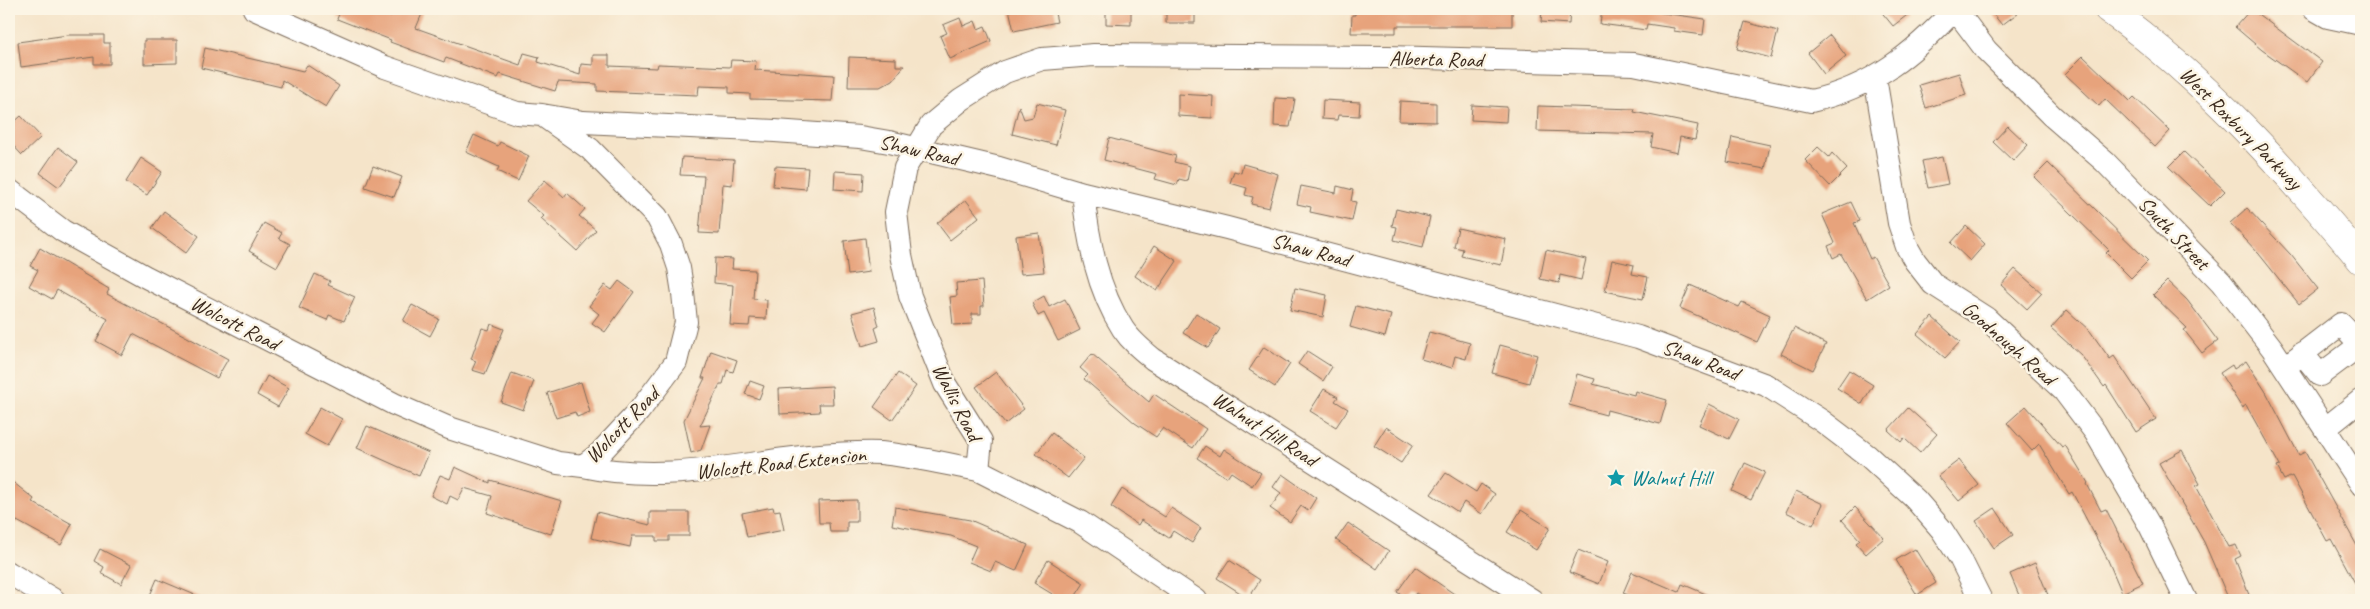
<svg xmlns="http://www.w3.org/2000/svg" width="2370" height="609" viewBox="0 0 2370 609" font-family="Caveat,sans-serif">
  <rect width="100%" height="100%" fill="#fcf5e5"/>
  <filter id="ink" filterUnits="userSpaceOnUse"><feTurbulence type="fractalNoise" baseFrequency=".02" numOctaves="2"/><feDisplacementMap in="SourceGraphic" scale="10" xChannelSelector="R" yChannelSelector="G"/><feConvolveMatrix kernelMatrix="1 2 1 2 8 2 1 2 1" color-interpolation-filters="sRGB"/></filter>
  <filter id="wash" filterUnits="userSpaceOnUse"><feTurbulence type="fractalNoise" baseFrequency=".0096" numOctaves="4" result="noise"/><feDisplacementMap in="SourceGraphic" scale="20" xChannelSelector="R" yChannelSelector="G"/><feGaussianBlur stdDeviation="1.12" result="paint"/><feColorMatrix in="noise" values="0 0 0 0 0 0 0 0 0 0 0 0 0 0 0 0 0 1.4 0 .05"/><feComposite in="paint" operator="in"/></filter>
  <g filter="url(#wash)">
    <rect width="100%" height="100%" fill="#f5e4c9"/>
    <g id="blocks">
      <path fill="#e7a37c" d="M341,9H373L391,16L394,9H424L416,28L520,65L524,53L539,57L538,62L580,75L581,64L593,65V55H609V66L657,68L658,64L730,67L731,60L756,61L755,70L834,75L832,101L750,99V94L729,93V87L699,86L698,95L597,91V84L558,82L555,91L500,74L498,78L446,58L444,62L390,42L391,40L337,19Z
        M1009,9H1054L1057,22L1014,31Z
        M1106,9H1131V25L1106,24Z
        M1166,9H1195V23H1166Z
        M1355,9H1512V26H1396V33H1351L1352,15H1355Z
        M1542,9H1570L1569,24L1541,22Z
        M1602,9H1649V11L1705,19L1703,35L1674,31V28L1647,24L1646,30L1600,24Z
        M1879,9H1915L1893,26Z
        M1989,9H2023L2002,25Z
        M2251,9L2322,62L2307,82L2262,50L2235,27Z
        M960,18L963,26L975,21L978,29L985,26L991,41L950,59L940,36L947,33L943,25Z
        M1745,22L1778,31L1771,58L1737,49Z
        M68,35H104V43H110V64H94V57L21,67L18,42Z
        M1830,35L1846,56L1824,74L1808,53Z
        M144,40H177V63L144,64Z
        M205,48L303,71L307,65L339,86L326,107L282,80L281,87L201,68Z
        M2083,56L2130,101L2134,97L2170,131L2155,147L2105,99L2099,106L2065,74Z
        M849,57L896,59V66H904L893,80L880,87H848Z
        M1959,73L1966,95L1926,108L1919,85Z
        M1178,94L1213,96L1212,118L1178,116Z
        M1275,98L1295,99L1290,127L1274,126Z
        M1323,100L1360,102L1359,116L1338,115L1337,120L1322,119Z
        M1400,101L1436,103V122L1399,121Z
        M1037,103L1065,110L1056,145L1012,134L1019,106L1024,119L1033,117Z
        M1472,105L1507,107L1506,122L1471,120Z
        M1538,106L1635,109L1634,112L1698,125L1695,140L1680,137L1677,153L1651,147L1653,134L1537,131Z
        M21,116L41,137L22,155L9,141V127Z
        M2008,126L2028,145L2013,161L1993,142Z
        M474,135L498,146L500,142L529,156L518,181L497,171L499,167L466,152Z
        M1732,137L1770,145L1765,169L1727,162Z
        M1109,138L1176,156L1174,162L1190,166L1187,181L1179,179L1177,185L1155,179L1157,174L1104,160Z
        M58,147L78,162L59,187L40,173Z
        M1818,147L1829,157L1832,153L1847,169L1830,186L1805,160Z
        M2184,152L2225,191L2210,206L2169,167Z
        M682,157L734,160L732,185L723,184L719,234L699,233L704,176L680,175Z
        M1942,157L1948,184L1928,188L1922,161Z
        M141,158L162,172L147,195L126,182Z
        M2048,163L2148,261L2131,278L2106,253L2109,250L2034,177Z
        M1243,164L1278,174L1269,208L1251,204L1253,197L1245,195L1247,188L1230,183L1234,171L1241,173Z
        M373,166L402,177L394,197L365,187Z
        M775,166L808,168L806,189L773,186Z
        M835,171L864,173L863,191L834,189Z
        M545,180L564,197L567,193L585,209L579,216L596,230L577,251L541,219L544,216L526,201Z
        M1301,186L1336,193L1337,186L1353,190L1351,201L1356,202L1352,221L1310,212L1311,207L1297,204Z
        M966,200L979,217L950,240L937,223Z
        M1851,202L1860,221L1854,223L1870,259L1873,257L1889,285L1867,299L1841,254L1833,258L1828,246L1835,243L1822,214Z
        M2247,208L2291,255L2318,289L2299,304L2259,254L2230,223Z
        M1396,209L1430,217L1423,247L1394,240L1397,227L1392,226Z
        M164,211L199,236L186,253L152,228Z
        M264,223L282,233L279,238L290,244L277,267L249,251Z
        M1966,226L1985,244L1970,261L1951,243Z
        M1458,228L1506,239L1501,265L1461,256L1463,249L1454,247Z
        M1039,233L1044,272L1021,274L1016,236Z
        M865,238L869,272L848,275L844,241Z
        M1154,246L1177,261L1157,291L1135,276Z
        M40,248L109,289L107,294L228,359L217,378L133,334L122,355L96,341L108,319L57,290L52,299L29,286L38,270L30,266Z
        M1546,250L1586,259L1581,280L1560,275L1559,283L1540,279Z
        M715,258L733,259L732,269L755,270L753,299L767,300L766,319L750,318L749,326L730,325L733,285L714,283Z
        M1612,260L1634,265L1632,274L1648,277L1643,299L1605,291Z
        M2015,269L2042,293L2027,309L2001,285Z
        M315,274L330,281L328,285L355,297L344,321L329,315L327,320L299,308Z
        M619,281L634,292L605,332L592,323L599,314L589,306L605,285L612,290Z
        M982,281L984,306H981V314H972V324L953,325L950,297L957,296L956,283Z
        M2167,281L2187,300L2218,341L2202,353L2184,330L2187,328L2153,295Z
        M1690,285L1739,307L1742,302L1770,315L1757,342L1680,308Z
        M1295,288L1327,295L1323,317L1290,310Z
        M1044,296L1049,307L1065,299L1080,330L1058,341L1044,313L1038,316L1032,303Z
        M412,305L439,319L430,336L403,321Z
        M1356,306L1391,315L1385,337L1350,327Z
        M874,307L879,326L875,328L879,341L862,346L852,313Z
        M2067,310L2090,331L2110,359L2114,356L2156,419L2136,432L2106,385L2104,387L2081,355L2051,328Z
        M1196,313L1220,329L1208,348L1183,333Z
        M1932,317L1960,342L1945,358L1917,334Z
        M491,324L504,329L485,374L472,370L476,361L471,359L482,328L489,330Z
        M1794,328L1826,344L1813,370L1781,354Z
        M1429,332L1470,343L1466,359L1455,356L1452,368L1421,359Z
        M1500,345L1537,355L1529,383L1492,373Z
        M1264,347L1290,364L1275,387L1249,370Z
        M711,351L737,360L733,372L727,370L723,384H720L700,426L710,425L701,450L691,453L684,420L705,378H702Z
        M1307,351L1332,367L1323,381L1298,364Z
        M1092,354L1149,402L1154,394L1206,429L1193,448L1163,428L1156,437L1135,423L1084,379L1088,375L1080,368Z
        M2246,361L2266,392L2299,455L2305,452L2361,553V594L2331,539L2327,541L2292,476L2284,480L2277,467L2280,466L2246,405L2242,408L2220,373L2232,365L2234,369Z
        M1849,370L1873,385L1862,404L1837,388Z
        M996,372L1024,409L1005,424L976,387Z
        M512,373L534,381L523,410L501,402Z
        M898,373L916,386L892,420L874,407Z
        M1577,374L1595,379L1593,384L1634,395L1635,391L1667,400L1660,424L1607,410L1606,415L1569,405Z
        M267,376L289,388L278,407L257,395Z
        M750,381L764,386L759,399L745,394Z
        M581,382L590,412L577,417L575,412L556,418L547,393Z
        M832,386L833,404H819L820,412L780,414L779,389Z
        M1324,389L1338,397L1335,401L1348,409L1336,427L1310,411Z
        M1709,404L1739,419L1729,439L1699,425Z
        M2026,406L2062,447L2065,445L2088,483L2087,484L2101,511L2106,509L2143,583L2122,593L2107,558L2072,492L2069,494L2039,444L2032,451L2007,423Z
        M320,407L342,419L327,446L305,434Z
        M1908,408L1937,434L1920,453L1904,438L1901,442L1888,430Z
        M367,426L429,453L419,476L357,448Z
        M1386,427L1413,445L1401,463L1374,446Z
        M1052,433L1084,458L1068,478L1036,454Z
        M1205,446L1220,456L1224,449L1261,473L1252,486L1231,472L1227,478L1197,458Z
        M2182,450L2200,484L2196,486L2229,547L2236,545L2241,556L2235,559L2251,600H2229L2204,542L2159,463Z
        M1959,460L1979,485L1959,501L1938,476Z
        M1745,463L1765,472L1751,500L1732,491Z
        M455,467L490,483V480L562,501L551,534L487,513L492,496L464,488L458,500L450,496L447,504L431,496L440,475L450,479Z
        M1446,473L1476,492L1481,484L1495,494L1482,514L1464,502L1458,512L1431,494Z
        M1282,474L1316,498L1308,511L1301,506L1290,522L1270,508L1281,493L1273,487Z
        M9,479L34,499L32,502L72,524L61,545L17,521L9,532Z
        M1122,489L1165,517L1171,508L1201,528L1192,543L1173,531L1169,538L1141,520L1138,525L1111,507Z
        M1796,491L1823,504L1813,525L1786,512Z
        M857,500V522H847V532H830L829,523H819L818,501Z
        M773,507L774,511L780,510L784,530L747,537L742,513Z
        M895,507L970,520L1028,545L1016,571L995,562L991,571L969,562L976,546L951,536L892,525Z
        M1855,507L1884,538L1866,554L1856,543L1860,540L1842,520Z
        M1995,508L2013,535L1994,548L1976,521Z
        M1521,510L1550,528L1536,550L1507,532Z
        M597,512L650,525V512H689V536H669V541H656V536H632L630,547L591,538Z
        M1348,523L1389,551L1377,569L1336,540Z
        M100,549L131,565L121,584L101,573L104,567L94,561Z
        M1915,549L1936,583L1917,595L1896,560Z
        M1578,550L1608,562L1599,584L1569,572Z
        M1048,560L1084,583L1073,600H1062L1034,583Z
        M1229,560L1260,580L1248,598L1217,578Z
        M2035,563L2048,595L2034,600H2021L2010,574Z
        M1415,567L1463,600H1426L1416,593L1409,600L1397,592Z
        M1632,572L1679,592L1682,584L1720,600H1641L1623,593Z
        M157,579L207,600H148Z"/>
    </g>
  </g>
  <g filter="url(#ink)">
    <use href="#blocks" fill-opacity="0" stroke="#7c6b5a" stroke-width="1"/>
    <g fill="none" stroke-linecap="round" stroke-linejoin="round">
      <g stroke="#7c6b5a" stroke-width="24">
        <path id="minor" d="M1955,9L1986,50L2052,116L2105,162L2221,282L2272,348L2361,484
          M2314,9L2328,17L2361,24
          M1875,77L1899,223L1907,247L1915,261L1933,284L1986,318L2064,391L2095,432L2150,526L2186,600
          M542,115L583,122L775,131L860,137L889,142L999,168L1083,193L1227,228L1638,337L1766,385L1822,421L1868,456L1915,499L1942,530L1960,558L1981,600
          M9,190L63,231L146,277L394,404L449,428L558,463L583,466L600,453L639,411L676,362L686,322L683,293L679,268L671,244L657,217L590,149L542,115L517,113L385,67L254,9
          M1083,193C1088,239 1097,289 1123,329C1131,341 1142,350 1153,359L1532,600
          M2302,353L2320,375L2360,345
          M2285,367L2341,324L2361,345
          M2326,428L2361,400
          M583,466C661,483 731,465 809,456C832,454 858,452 881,453C913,456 946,464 978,470
          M9,573L54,600
          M1196,600L1080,522L978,470L981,441L945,384L910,296L901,255L896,212L905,168L931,125L961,100L1005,72L1042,59L1094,55L1388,57L1634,64L1811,101C1873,87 1913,54 1955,9"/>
      </g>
      <g stroke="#7c6b5a" stroke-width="29">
        <path id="major" d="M2108,9C2206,80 2284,167 2361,260"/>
      </g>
      <use href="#minor" stroke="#fff" stroke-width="22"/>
      <use href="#major" stroke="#fff" stroke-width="28"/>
    </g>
  </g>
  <defs>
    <g id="sight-bare" transform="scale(1.5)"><path d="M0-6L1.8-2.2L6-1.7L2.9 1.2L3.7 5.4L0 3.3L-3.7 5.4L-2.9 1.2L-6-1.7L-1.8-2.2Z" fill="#0f9aa8" stroke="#fcf5e5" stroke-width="2.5" paint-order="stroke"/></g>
  </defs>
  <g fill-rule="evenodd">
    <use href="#sight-bare" x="1616" y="478"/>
  </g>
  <g text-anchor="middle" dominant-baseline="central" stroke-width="5" stroke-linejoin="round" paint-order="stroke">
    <g font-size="21" fill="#3b2a1e" stroke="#fcf5e5">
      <text transform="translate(1436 59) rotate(1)">Alberta Road</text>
      <text transform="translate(2241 128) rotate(45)">West Roxbury Parkway</text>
      <text transform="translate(919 150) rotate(13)">Shaw Road</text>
      <text transform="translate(2174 233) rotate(46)">South Street</text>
      <text transform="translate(1311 250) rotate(15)">Shaw Road</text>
      <text transform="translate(235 323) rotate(27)">Wolcott Road</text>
      <text transform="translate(2009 343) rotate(41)">Goodnough Road</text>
      <text transform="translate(1701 360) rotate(21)">Shaw Road</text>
      <text transform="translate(957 402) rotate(63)">Wallis Road</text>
      <text transform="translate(622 425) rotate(-46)">Wolcott Road</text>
      <text transform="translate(1265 429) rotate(33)">Walnut Hill Road</text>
      <text transform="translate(781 463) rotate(-6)">Wolcott Road Extension</text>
    </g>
    <g font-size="21" fill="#0d838f" stroke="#fcf5e5" text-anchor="start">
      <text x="1631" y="478">Walnut Hill</text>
    </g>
  </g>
  <rect width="2370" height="609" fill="none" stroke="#fcf5e5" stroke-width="30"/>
</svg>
